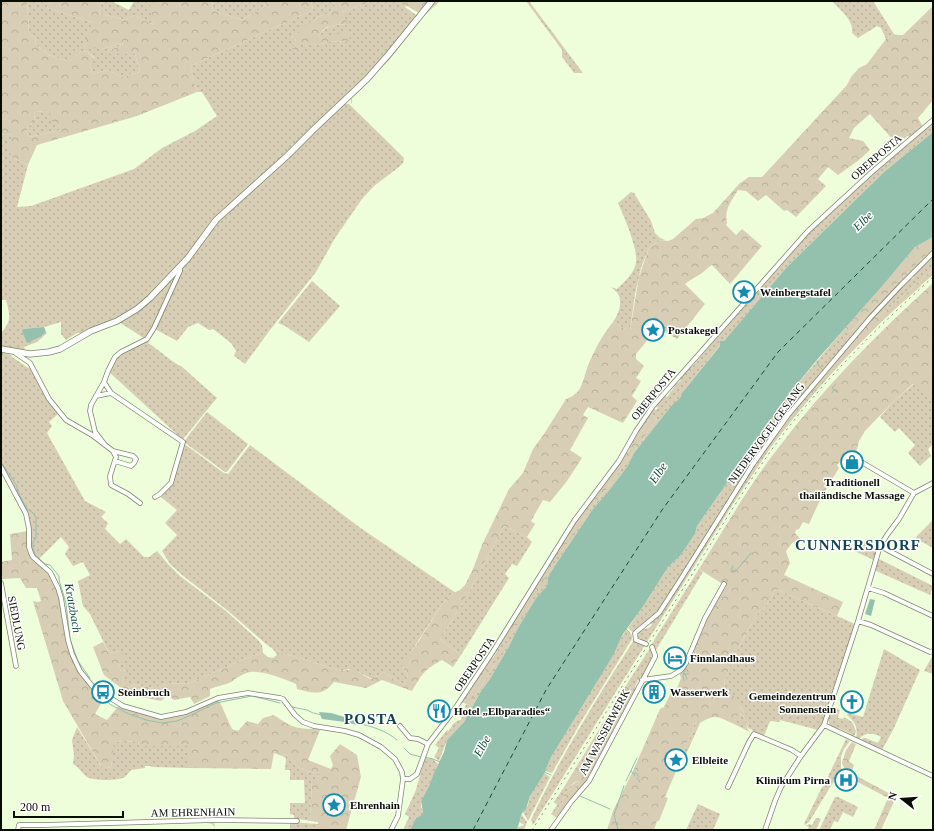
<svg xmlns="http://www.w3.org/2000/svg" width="934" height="831" viewBox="0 0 934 831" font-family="'Times New Roman',serif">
  <defs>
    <pattern id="grass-dots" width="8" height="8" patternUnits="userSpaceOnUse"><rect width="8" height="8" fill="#d8ceb5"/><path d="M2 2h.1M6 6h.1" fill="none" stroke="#b8b09a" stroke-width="1.8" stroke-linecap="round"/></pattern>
    <pattern id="forest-crowns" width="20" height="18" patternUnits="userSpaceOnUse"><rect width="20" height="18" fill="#d8ceb5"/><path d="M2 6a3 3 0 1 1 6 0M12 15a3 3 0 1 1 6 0" fill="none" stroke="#b8b09a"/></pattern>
  </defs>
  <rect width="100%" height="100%" fill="#eefedb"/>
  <path fill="url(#grass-dots)" d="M27,1H50L47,8L94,23L103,49L121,43L124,44L105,52L135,54L140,72L121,77L108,70L92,74L90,63L95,58L88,52L81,51L69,62L49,55L35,44L36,39L29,33Z
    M102,1H111L129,10L134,1H156L150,7L154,25L134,15L125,20L99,13Z
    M213,1H269L262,8L242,20L212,10Z
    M311,1H334L335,6L329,14L319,16L313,22L292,37L296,40L292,51L300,43L318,45L328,42L349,41L323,39L319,36C325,25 336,25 347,24L342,12L373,1H398L405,7L416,15L415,19L404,33L356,88L353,87L352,88V91L296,145L293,144L291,146L292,148L208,226L186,256L150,296L125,315L83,333H77L66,340L61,334V322L44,327L23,329L42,336L46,332L47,333L37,342L24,347L25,349L22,351L1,347V333C12,321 10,315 6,300H1V134L12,135L11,157L28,165L17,207L31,206L134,169L162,148L195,131L217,116L202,92H197L190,66L313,10Z
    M434,1H440L422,18L390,59L352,98V104L354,107C351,103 350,101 352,96L427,9L432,7Z
    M526,1H529L583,73H574L562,57V50Z
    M832,1H873L894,34L886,39L881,28L877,26L858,38L852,33C854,20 840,10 832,1Z
    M344,103L349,104L393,147L404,158L403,163L399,167L374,186L362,199L335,238L316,272L270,330L245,364L234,356L236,351L231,343L213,329L209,330L198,323L188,327L177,341L155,329L176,283L181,275L184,264L210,228Z
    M49,111L61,125V130L29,137L26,132L28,127L34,121L35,112Z
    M933,122V132L884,172L786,268L713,354L682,393L680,398L672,405L634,453L627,467L607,493L593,509L554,567L548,577L547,586L536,598L518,628L508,648L490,679L481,691L464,722L447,740L439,761L434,757L439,748L435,745L447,730L449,731L453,724L459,720H461L466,704L469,705L495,664L491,662L464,703L461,702L491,658H493L508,631L512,633L549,570L546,568L555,553L609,486L657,419L652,415L630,449L628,448L637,431L653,408L656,410L658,408L655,405L664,395L667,397L675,386L673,384L676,382L678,383L681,380L679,378L690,365L692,367L708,348L707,347L808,233L872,173Z
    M922,125L923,127L911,137L907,136L901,142L902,145L899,147L895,142Z
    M631,192L634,193L651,221L655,233L660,238L665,240H661L649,248L641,268L635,294L630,330H627L613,322C618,315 623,303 618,294C617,292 613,289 611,287L617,289C624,282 635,273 636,262C638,248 624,217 618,203Z
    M933,249V252L899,284L869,316L787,415L664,603L651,618L633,632L628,628L644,605L668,567L680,556L695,534L697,526L786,398L845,328L850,332L907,273Z
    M933,255V269L919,282L921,285V286L917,284L891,306L877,317L874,316L907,280L914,278L913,276Z
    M177,273L153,328L145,339L119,322Z
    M312,281L340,306L309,342L285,326L278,323Z
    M147,339L149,341L148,343C157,348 174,364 181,366L217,398L184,438L182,439L108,371L115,357Z
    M1,352L11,355V356L28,368L30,367L43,391L58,414L49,422L52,426L47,433L85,501L106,512L101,517L108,523L105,529L120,544L126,539L144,557H149L157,551L168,564L180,576L226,611L258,640L262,645L263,653L254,655L187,684L168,683L167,685C156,688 145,688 134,684L129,688L123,683L122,677L127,672L126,669L121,672L118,662L121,651L109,653L90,614L83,606L78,581L90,575L83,562L73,566L65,554L69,547L61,537L38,560L32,552L26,514L15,488L1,465Z
    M914,384L929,397L933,396V444L928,449L931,456L920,466L908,453L915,445L899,428L895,432L880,417L893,402Z
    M207,412L248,444L227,472H225L184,442L188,436Z
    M183,444L186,445L224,473L228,474L250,445L362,529L456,593H453L442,604L402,666L408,676L404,684L394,679L384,672L372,679L360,673L349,669L341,671L283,653L277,655L273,649L266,644L227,610L182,575L170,564L162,551L177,535L165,523L177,510L161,497L170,487Z
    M768,445L771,447L733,504L647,642L636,638L637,633L640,629C646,629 649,629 652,625L650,622L654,618Z
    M933,520V548L915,538Z
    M504,526L527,537L532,542L517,566L512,564L505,574L509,578L461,655L440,639L464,601Z
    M859,539L878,548L874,560L854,551Z
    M877,558L933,586L930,595L874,570Z
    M699,569L703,572L656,650L651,645Z
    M776,589L855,624L822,724L818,730L780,720V722L770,721L764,736L748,728L746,723L747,728L750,732L734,724L737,714L743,715L746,722L749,724L743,710L724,692C723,669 748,632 759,611L764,609Z
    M626,630L632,635V639L582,720L552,773L545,771L551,757Z
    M634,640L645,645L533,825L531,820C560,757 597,698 634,640Z
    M650,648C657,657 644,672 640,681L638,680L635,687L636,688L628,704H625L616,720L613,718L631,687L627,684Z
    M884,649L920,670L893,730L882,750L861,741L863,738H865L878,743L881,737C873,733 865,732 859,739L856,738C858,727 855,722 847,715L848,713L863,717Z
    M933,655V674L924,671Z
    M832,708L840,710L838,718L843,719L844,717L852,722L856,731L854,737L851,736V734L839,728L837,729L829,724L828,718Z
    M698,722L700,723L679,770L677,769L674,761L677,754L681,756L694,728L693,724Z
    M77,727L101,766L111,768L113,742L138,741L139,746H190L189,768L151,767V766H145V768L131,770C129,772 127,775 125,777C118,781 94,781 87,777C82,773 79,767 73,764L74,755L72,740Z
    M846,739L850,741L844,749L841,756V769L838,775L829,789L809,822L805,825L804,824L822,787H823Z
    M283,754C292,755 293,764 300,768C305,771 313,772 319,774L317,782H312L310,821L294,818V815L290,814V803H305L304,780H290V770H285L286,758L282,756Z
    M425,758L433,759L438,764L429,786L421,801V807L423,810L422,815L416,818L410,830H403L409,817L405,814L416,790Z
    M544,773L550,777L528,821L523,812L528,805L530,796Z
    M578,781L579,783C574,789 566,790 563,796L564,799L554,816L551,814L557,805L554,802L564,787L567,788Z
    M835,797H838L858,807L853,817L843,812L838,822L834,821L830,830H819Z
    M698,804L720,814L713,830H686Z
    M522,815L527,822L524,830H517L518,827L523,826L524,825L519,822Z
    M816,818H818L821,819L816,830H807L809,827L806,826L809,824L812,825Z
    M204,822L46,827C37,830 26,824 19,830L22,827L208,822H214L215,828L212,824Z
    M290,822L318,824V830H290Z"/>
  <path fill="url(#forest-crowns)" fill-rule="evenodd" d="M1,1H27L29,33L36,39L35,44L49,55L69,62L81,51L88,52L95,59L90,63L92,74L108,70L121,77L140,72L135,54H106L105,52L124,44L121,43L103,49L83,47L94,23L47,8L50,1H102L99,13L125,20L134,15L154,25L149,7L156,1H213L212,10L242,20L262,8L269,1H311L313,10L190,66L197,92L137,116L37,145L28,165L11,157L9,145L12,135L1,134ZM49,111L53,123L61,125V130L29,137L26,132L28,127L34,121L35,112Z
    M334,1H373L342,12L348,24C336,25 325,24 319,36L323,39L330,35L351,32L349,41L328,42L318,45L300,44L302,49L292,51L296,40L292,37L310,22H313L319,16L329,14L335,6Z
    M398,1H430L419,13L407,6L405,7Z
    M933,6V100L918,118L922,125L895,142L870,114L854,128L849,138L863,141L870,150L859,160L838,175L828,167L818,179L826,186L796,217L787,210L784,211L766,195L758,201L746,191L738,190C731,202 724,209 727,223L726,225L736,235L742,229L762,246L730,284L712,265C708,267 706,270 702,273C696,277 691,279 685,284L705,304L677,339L658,327L636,354V359L644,366L636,378L641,381L632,396L637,401L623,423L588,407L583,415L588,418L570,450L582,458L567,481L550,502L543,500L531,521L535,524L527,537L504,526L464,601L440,639L461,655L453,667L442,660C424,670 422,674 412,691L382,680L366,688L334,682C322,697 313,693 297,689L296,684C285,679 261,670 250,672C242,674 238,677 231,682C226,685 217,686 210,689V696L194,704L190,697L174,700L168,695L161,701L141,697L129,691H125L104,675L93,647L103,642L109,653L121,651L124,656L123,660L118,662L121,672L127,669L128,672L122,677L123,683L129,688L134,684C145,688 156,688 167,685V683L187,684L254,655L263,653L268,657L273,658L278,654L283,653L341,671L353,669L370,679H372L384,672L394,679L404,684L408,676L402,666L403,662L417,644L442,604L453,593L460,590L465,585L473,569L482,545L509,489L523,473L533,449L544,434L566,399C570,398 576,394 579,390C584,382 585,372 589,363C595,349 603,334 613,322L627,330H630L639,277L649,248L661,240L668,241L673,239L696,219L703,218L713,213L740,183L749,177H762L847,85L851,77L859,68L867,64L886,39L894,34L898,35H903Z
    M933,237V249L907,273L850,332L845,328L884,284L915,247Z
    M933,269V275L921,285L919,282Z
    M918,283L921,286C864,335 816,388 771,447L768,445L789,416L874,316L877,317L891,306Z
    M933,283V396L929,398L913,384L893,402L865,431L859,441L855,456L849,452L837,465L839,468L821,498L809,524L803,522L799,529L796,530L795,533L801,540L799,545L793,542L786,551L790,563L784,575L843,602L837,616L776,589L764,609L759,611C748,632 723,669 724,692L737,698L736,703L747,715L749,724L746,722L743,715L738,714L734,724C718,717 716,713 700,723L698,722L693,724L694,728L681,756L677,755L674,761L677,769L665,797L668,798L659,821H657L654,830H607L613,811L633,771L660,709L664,707L672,691H676L681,678L679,672L706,619L724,585L699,569C725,528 749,485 779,447C825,386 877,334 933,283Z
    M652,415L657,419L609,486L584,517L559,556L555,553L575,521L625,453H627Z
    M28,531L30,554L48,572L57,589L67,640L79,672L105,697L95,714L107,720L120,704L156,716L178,715L218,698L232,729L238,731L247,721L258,724L263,718L274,715C287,724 294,729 311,729L312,728L320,730L308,760L331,769L333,765L330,756L340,744L357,755L361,777L346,830H318V822L310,821L312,782H317L319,774C313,772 305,771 300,768C293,764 292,755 283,754L282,756L274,753L271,769L189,768V746H139L138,741L114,742L111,768L101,766L63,701L33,601L38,602L41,601L37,588H26L20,578L2,579L1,562L12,560L10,534Z
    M546,568L550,570L512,634L508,631Z
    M491,662L495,664L469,705L464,703Z
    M627,684L631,687L613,718L616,720L625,703L628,704L588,780L557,818L554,816L564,799L563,796C566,790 574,789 579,783L578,781L575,782L567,788L564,787Z
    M852,742L856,744L849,761L854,765L851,773L896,797L881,830H874L888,798L852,779L847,775L842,763L846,750Z"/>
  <path fill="#94c1ad" d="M933,132V237L915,247L884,284L816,361L786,398L697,526L695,534L680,556L668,567L644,605L623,634L612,657L551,757L544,774L530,796L526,809L522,813L517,830H410L416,818L420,816L423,812L421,801L429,786L434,773L444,752L447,740L464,722L481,691L490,679L508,648L518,628L536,598L547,586L548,577L554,567L593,509L607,493L627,467L634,453L672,405L680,398L682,393L720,346V341H724L786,268L884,172Z
    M44,327L46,332L42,336L27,343L22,331L23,329Z
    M870,599L875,600L871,616L865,614Z
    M319,712L331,713L358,721L357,725L345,722L322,719Z"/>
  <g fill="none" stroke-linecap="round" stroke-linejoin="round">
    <path stroke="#94c1ad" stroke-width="1" d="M817,361L818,365L823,370
      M836,384L832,388L837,392
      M1,462L17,486V490L27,509L32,512L36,517V538L33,542V548L35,555L45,564L50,565L59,576V580L66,603L70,639L78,661L90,678
      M733,566L731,571L735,572L751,553
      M626,629L630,633
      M671,663L679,668
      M683,674H689
      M685,674L687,679
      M684,681L683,676L687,665
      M94,690L111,705L129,714L146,720L162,723L177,721L189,716L216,703L252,696L280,703
      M292,707L307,710L313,713
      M314,713L321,715
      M357,723C371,726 387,731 397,740
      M404,748L410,754L421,757
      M424,757L433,759L440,762
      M631,771L635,776
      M544,772L551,775
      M633,773H636L639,777
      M637,778L640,782
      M626,781L637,758
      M580,796L610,809
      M618,830L614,815L624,786"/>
    <path stroke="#114c38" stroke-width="1" stroke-dasharray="5 4" stroke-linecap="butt" d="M473,830L546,690L662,510L778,352L933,199"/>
    <g stroke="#7a8869" stroke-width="5.5">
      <path id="street" d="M14,352L30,363L49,399L66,420L92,435L113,451L116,457L110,476L111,485L128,494L140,503
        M104,382L111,393L183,442L171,483L160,494L155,497
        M96,396L111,393
        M105,445L95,432L90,411L91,405L104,382L108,371L115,357L121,352L147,339L154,328L180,271V267
        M113,451L133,456L136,459L134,463L131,466L115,461
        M863,463L914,493
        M1,467L26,514L29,529V547L31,553L33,557L50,572L58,588L61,598L68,640L72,654L80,671L93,687L123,706L161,717L186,712L218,698L248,693L280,698L283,699L295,715L303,722L314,726L345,731L359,735L381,747L395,759L402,772L403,779L398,816L391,830
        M880,546L933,574
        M1,583L16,666
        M868,588L884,593L933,616
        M858,621L871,625L930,652L933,651
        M646,644L636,640L635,633L659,613L679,582L753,464L788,415L871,317L901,285L933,253
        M642,680L671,676L681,670L686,663L705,618L724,584
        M824,725L933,776
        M400,726L410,738L418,739L428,744
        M403,779H410L417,774L428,744L452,713L492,653L574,521L619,461L636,431L653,406L808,231L872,172L933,120
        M728,787L749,742L754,734L792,750L801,756
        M18,830L19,825H44L214,820L297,821
        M551,830L571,802L589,781L655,657V655L652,647
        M765,830L775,801L781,787L801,756L824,725L858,621L880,546L887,535L899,519L914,493L933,483"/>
    </g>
    <g stroke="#7a8869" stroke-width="7">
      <path id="secondary" d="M1,349L30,354L49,352L60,349L91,331L117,321L137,309L150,298L188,258L216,220L287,156L314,129L367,79L389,54L432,1"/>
    </g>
    <use href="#street" stroke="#fff" stroke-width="4"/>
    <use href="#secondary" stroke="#fff" stroke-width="5.5"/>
    <path stroke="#86917a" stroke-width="1" stroke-dasharray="2 4" stroke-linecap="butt" d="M532,830C586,746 638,660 691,576C718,532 745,487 775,445C821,383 875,329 933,277"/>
  </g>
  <defs>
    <g id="sight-ring" transform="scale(1.15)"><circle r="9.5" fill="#fff" stroke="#158daf" stroke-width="1.5"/><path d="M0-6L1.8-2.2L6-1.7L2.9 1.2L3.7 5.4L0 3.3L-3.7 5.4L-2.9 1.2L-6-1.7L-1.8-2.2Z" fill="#158daf"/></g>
    <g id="shop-ring" transform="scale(1.15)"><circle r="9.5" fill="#fff" stroke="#158daf" stroke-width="1.5"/><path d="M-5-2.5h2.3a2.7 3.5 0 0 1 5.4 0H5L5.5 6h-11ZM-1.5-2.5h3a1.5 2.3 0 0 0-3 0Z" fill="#158daf"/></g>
    <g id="hotel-ring" transform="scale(1.15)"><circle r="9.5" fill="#fff" stroke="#158daf" stroke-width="1.5"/><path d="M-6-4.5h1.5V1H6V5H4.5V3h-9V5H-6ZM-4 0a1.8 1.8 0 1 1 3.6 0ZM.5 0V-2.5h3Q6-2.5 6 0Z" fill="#158daf"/></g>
    <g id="bus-ring" transform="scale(1.15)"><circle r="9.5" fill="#fff" stroke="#158daf" stroke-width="1.5"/><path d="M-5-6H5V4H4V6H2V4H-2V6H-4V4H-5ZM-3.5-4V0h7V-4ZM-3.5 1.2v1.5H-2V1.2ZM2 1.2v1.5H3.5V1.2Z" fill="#158daf"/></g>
    <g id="building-ring" transform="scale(1.15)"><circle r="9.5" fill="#fff" stroke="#158daf" stroke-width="1.5"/><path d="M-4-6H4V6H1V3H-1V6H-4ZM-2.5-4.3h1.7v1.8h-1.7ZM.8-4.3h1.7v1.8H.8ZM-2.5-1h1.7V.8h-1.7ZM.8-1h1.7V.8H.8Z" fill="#158daf"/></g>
    <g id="church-ring" transform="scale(1.15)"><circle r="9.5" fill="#fff" stroke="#158daf" stroke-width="1.5"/><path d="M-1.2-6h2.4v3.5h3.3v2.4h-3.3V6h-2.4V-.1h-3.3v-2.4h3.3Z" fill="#158daf"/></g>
    <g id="restaurant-ring" transform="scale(1.15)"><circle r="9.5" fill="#fff" stroke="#158daf" stroke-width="1.5"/><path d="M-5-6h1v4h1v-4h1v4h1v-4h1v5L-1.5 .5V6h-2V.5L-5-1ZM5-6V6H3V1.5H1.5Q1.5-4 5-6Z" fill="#158daf"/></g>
    <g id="hospital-ring" transform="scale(1.15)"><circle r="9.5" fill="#fff" stroke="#158daf" stroke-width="1.5"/><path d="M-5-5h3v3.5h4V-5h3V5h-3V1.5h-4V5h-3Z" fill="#158daf"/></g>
  </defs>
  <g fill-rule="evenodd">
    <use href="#sight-ring" x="744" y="292"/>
    <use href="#sight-ring" x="653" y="330"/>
    <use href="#shop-ring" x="852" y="462"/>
    <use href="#hotel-ring" x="675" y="658"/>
    <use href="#bus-ring" x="103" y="692"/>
    <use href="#building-ring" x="654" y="692"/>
    <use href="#church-ring" x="852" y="702"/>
    <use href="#restaurant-ring" x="439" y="711"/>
    <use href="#sight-ring" x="676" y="760"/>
    <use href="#hospital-ring" x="846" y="780"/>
    <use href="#sight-ring" x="334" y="805"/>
  </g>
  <g text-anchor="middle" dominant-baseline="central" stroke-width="3" stroke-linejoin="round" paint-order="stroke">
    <g font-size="11" fill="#080d04" stroke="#fff">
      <text transform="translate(876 157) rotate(-41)">OBERPOSTA</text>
      <text transform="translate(653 394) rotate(-51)">OBERPOSTA</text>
      <text transform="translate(766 433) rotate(-54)">NIEDERVOGELGESANG</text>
      <text transform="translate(17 623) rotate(79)">SIEDLUNG</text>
      <text transform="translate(474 664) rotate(-56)">OBERPOSTA</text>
      <text transform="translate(604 732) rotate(-62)">AM WASSERWERK</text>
      <text transform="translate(193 812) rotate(-1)">AM EHRENHAIN</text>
    </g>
    <g font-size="11" font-weight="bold" fill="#080d04" stroke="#fff" text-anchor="start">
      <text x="760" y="292">Weinbergstafel</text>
      <text x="668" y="330">Postakegel</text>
      <text x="852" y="482" text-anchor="middle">Traditionell<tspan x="852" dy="13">thailändische Massage</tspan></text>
      <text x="690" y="658">Finnlandhaus</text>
      <text x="118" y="692">Steinbruch</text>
      <text x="670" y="692">Wasserwerk</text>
      <text x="836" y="696" text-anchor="end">Gemeindezentrum<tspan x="836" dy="13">Sonnenstein</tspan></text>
      <text x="454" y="711">Hotel „Elbparadies“</text>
      <text x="692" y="760">Elbleite</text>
      <text x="830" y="780" text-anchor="end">Klinikum Pirna</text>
      <text x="350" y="805">Ehrenhain</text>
    </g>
    <g font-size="12" font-style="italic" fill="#114c38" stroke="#fff">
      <text transform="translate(863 221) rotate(-44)">Elbe</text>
      <text transform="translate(658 473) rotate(-56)">Elbe</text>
      <text transform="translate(73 608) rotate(80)">Kratzbach</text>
      <text transform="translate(482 746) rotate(-61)">Elbe</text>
    </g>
    <g font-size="15" font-weight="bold" letter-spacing="1" fill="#104455" stroke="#fff">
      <text x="858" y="545">CUNNERSDORF</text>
      <text x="371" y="719">POSTA</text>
    </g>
  </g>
  <rect width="934" height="831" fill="none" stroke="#080d04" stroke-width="4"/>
  <g transform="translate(902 799) rotate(287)" stroke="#ffffff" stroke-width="3" paint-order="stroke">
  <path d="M0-3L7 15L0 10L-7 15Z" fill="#080d04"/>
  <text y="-6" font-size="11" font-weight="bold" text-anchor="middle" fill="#080d04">N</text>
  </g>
  <path d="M14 811v6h109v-6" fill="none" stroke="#080d04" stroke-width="2"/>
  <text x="20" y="811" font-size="12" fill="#080d04" stroke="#ffffff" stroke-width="3" paint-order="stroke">200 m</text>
</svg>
